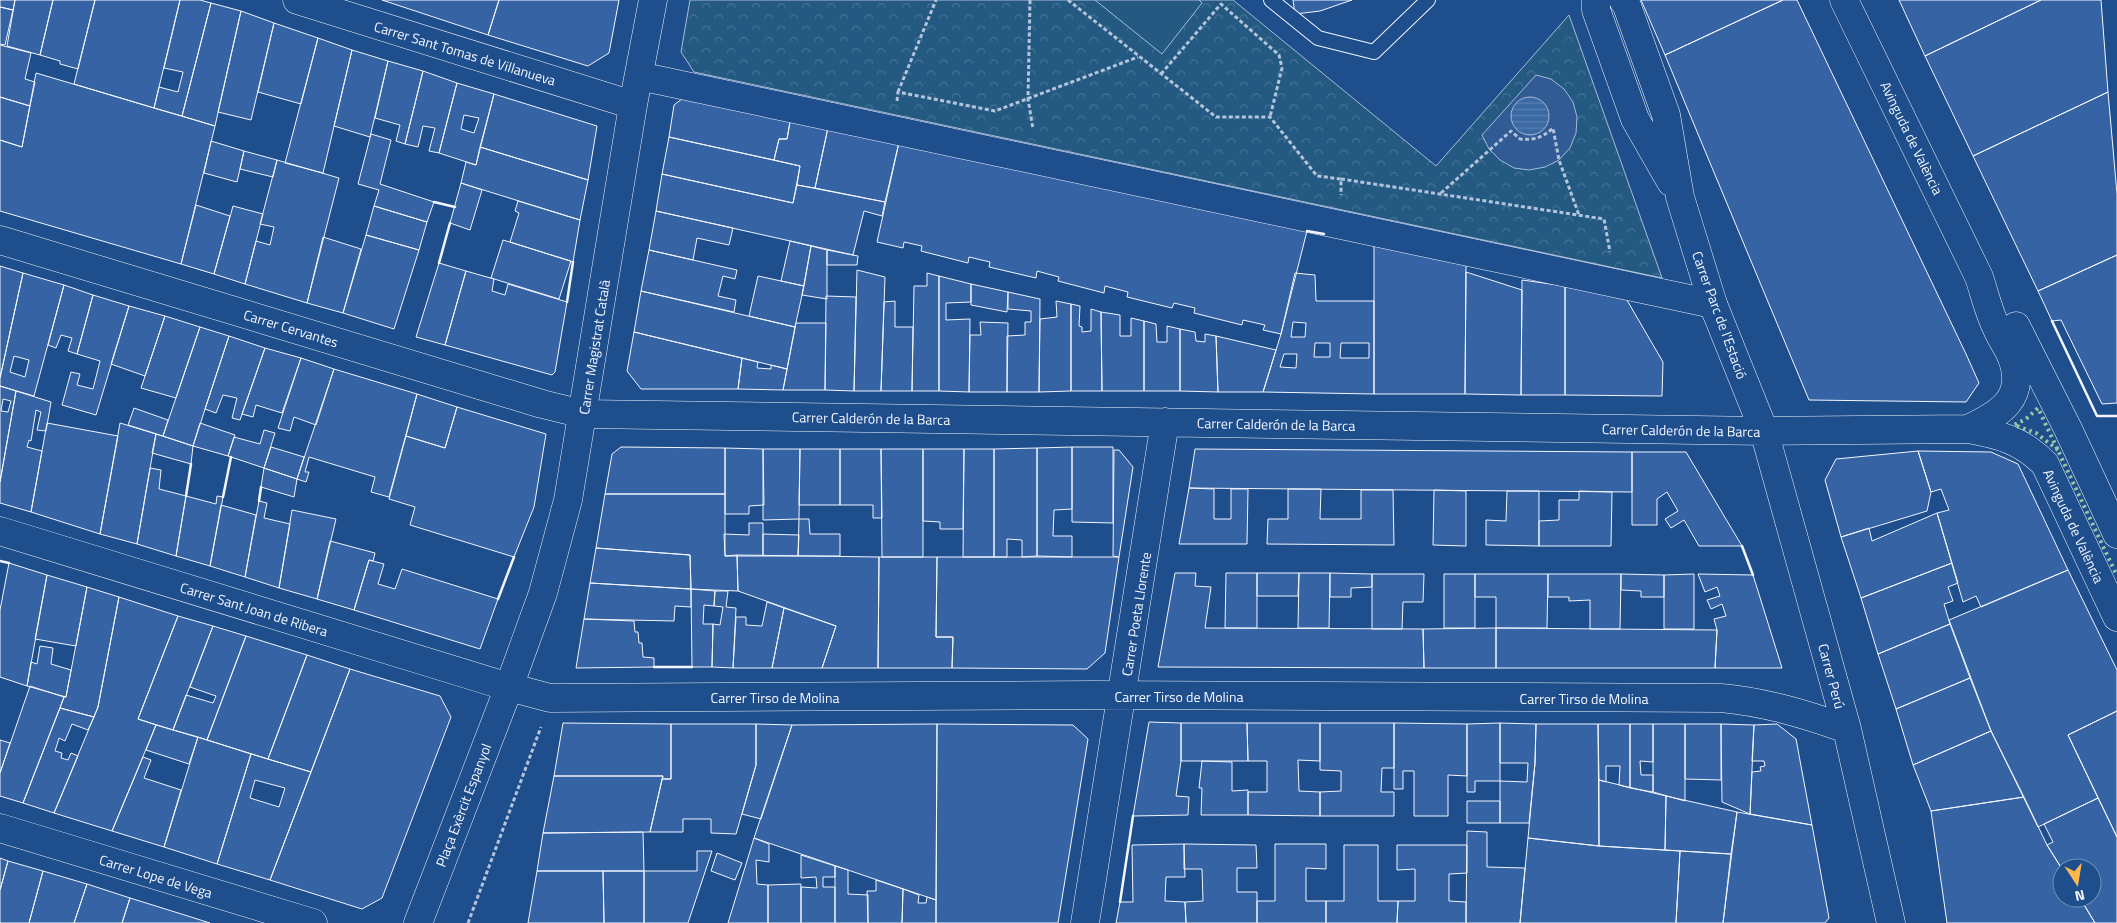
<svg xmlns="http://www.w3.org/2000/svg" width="2117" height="923" viewBox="0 0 2117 923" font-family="'Titillium Web',sans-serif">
  <defs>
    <pattern id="park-crowns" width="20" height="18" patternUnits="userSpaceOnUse" patternTransform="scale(1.25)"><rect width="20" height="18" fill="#245a82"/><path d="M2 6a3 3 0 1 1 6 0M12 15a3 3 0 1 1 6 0" fill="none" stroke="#447295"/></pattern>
    <pattern id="water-rules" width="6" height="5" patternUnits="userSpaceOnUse" patternTransform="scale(1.25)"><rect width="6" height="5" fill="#3b69a3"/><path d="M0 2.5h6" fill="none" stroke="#587fb1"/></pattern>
  </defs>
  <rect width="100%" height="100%" fill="#1f4e8c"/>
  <path fill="url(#park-crowns)" stroke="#a8bbd7" d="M690,0H1233L1436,166L1569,15L1662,278L694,72L681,52Z"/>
  <path fill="#245a82" stroke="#a8bbd7" d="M1095,0H1199L1202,3L1162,54Z"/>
  <path fill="#305b95" stroke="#a8bbd7" d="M1536,75L1551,79L1564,89L1573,102L1577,117L1576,133L1570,148L1559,160L1545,167L1529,170L1514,168L1500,160L1489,149L1482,135Z"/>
  <path fill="url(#water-rules)" stroke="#a8bbd7" d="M1511 116a19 19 0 1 1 38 0a19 19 0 1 1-38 0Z"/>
  <path fill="#3563a3" stroke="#f2f6ff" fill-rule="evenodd" d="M0,0H15L13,10L0,7Z
    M15,0H53L40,55L7,46Z
    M53,0H95L78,69L60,64V61L40,55Z
    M95,0H180L154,108L74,84Z
    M180,0H200L211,3L182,116L154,108L159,87L178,92L183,72L164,68Z
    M382,0H499L488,35Z
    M499,0H619L609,53L588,66L488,35Z
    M1293,0H1352L1320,11L1295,14Z
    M1641,0H1783L1665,55Z
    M1783,0H1797L1966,354L1979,383L1966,402L1809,400L1665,55Z
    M1899,0H2041L1925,56Z
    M2041,0H2101L2108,92L1973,156L1925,56Z
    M211,3L241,11L215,126L182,116Z
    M0,7L13,10L5,45L0,44Z
    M241,11L274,23L251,120L218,112Z
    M274,23L318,38L301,104L258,92Z
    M318,38L352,50L323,173L285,163Z
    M0,45L31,53L25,79L35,82L30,106L0,97Z
    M352,50L388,61L370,137L334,126Z
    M388,61L423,71L405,144L396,141L400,125L375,118Z
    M423,71L457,83L439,153L429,151L435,128L423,126L418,147L405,144Z
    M36,73L215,126L181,264L0,211V140L22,147Z
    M457,83L494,94L476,165L439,153ZM464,115L479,118L474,133L461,129Z
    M2108,92L2117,194V255L2038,291L1973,156Z
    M494,94L597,126L588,180L480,147Z
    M687,95L791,116L787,139H779L774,160L669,137L674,105Z
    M0,97L30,106L22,147L0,140Z
    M791,116L829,123L815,188L797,185L800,166L774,160L779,139H787Z
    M829,123L900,138L885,202L815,188Z
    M371,134L391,140L380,184L434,202L427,222L374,206L379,190L358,184Z
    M669,137L800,166L793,203L662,174Z
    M900,138L1307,231L1281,334L1263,330L1265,325L1243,320L1242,325L1194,313L1195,308L1174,303L1172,308L1127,297L1128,292L1105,286L1104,293L1058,281L1059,277L1037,271L1036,278L989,267L990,262L969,257L968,263L921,251L922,246L904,242L903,248L877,242Z
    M211,141L244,151L237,182L204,173Z
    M480,147L588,180L580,220L461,183L466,162L476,165Z
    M244,151L277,160L273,177L240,169Z
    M277,160L339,178L307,303L245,284L256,241L270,245L274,227L260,224Z
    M662,174L793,203L797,185L885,202L882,216L864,211L853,255L656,211Z
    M461,183L482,190L470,230L450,223Z
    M518,201L580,220L573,262L510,242L519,213L515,211Z
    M196,205L230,216L214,274L181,264Z
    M233,206L263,214L245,284L214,274Z
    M374,206L427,222L419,250L366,235Z
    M656,211L733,228L729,245L697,238L693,260L649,250Z
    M366,235L419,250L394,329L343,313Z
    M323,237L361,249L343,313L307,303Z
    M503,240L571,261L559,299L491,278Z
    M790,241L811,246L804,286L781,281Z
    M1374,244L1466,265L1465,394H1374Z
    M811,246L827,250V299L802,295Z
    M649,250L737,270L735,279L723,276L718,296L736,300L734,312L641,291Z
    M827,250L858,256L857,265H827Z
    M2117,255V403L2102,404L2061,320L2052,321L2038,291Z
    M439,263L466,271L445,345L416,337Z
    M0,266L23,273L0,378Z
    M857,270L885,277L881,391H854Z
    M466,271L494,279L492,291L505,295L508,284L567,302L555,372L552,375L445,345Z
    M1466,272L1522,290L1521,395L1465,394Z
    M23,273L64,285L34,396L0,386V378ZM14,356L29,360L25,377L10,372Z
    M927,273L939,276V391H912L914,286H927Z
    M1295,273L1315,275L1316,301H1374V394L1263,392L1281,334ZM1293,322L1306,323L1305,337H1291ZM1315,343H1330V357H1314ZM1341,343H1369V358H1340ZM1284,354H1297L1296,368L1280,367Z
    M758,276L804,286L795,327L749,316Z
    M939,276L971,284V302L946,303V320L970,319L969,392L939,391Z
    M1522,280L1565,286V395H1521Z
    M971,284L1008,292L1007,312L971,305Z
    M64,285L93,295L77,354L68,351L72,338L61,335L56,348L48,345Z
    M1565,286L1624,295L1663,362L1662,396L1565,395Z
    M641,291L795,327L787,369L634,332Z
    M1008,292L1040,299L1039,392H1007V336L1025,335V322H1031V311L1008,309Z
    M93,295L129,306L96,415L62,405L71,372L80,374L77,385L93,389L100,361L77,354Z
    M826,296L856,297L854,391L825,390Z
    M895,301V327H913L912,391H881L884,302Z
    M1056,301L1071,304V391L1039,392L1040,319L1057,317Z
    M1071,304L1080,306L1079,326L1082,327V332L1091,331V309L1101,312L1102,391H1071Z
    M129,306L165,316L145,376L111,364Z
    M1101,312L1120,315V336H1131V318L1144,321V391H1102Z
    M165,316L200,327L176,398L141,388Z
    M1144,321L1156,324L1157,342H1167V326L1180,329V391H1144Z
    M980,322L1008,323L1007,392H969L970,335H981Z
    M796,323H826L825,390H783Z
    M200,327L229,336L193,446L163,436Z
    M1180,329L1195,332L1196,341L1205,342V334L1216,336L1218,392L1180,391Z
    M634,332L742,358L738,389H641L627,371Z
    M229,336L265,348L240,420L232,418L237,398L223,395L216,413L205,409Z
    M1216,336L1276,350L1263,392H1218Z
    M265,348L301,358L282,413L256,405L253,417L242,414Z
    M301,358L334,369L316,425L294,417L290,431L278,428Z
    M742,358L758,362L757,368L771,369V365L787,369L783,390L738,389Z
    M334,369L417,394L389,497L371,492L375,477L309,457L305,472H309L306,482L297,479Z
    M0,386L16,391L0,482ZM3,399L11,401L8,412L1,411Z
    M16,391L51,402L46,431L37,430L41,412L36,410L31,441L29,440L27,447L42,451L31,512L0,503V482Z
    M417,394L457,407L445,448L406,436Z
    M457,407L546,434L534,507L514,557L410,525L415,507L389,499L406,436L445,448Z
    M134,408L168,420L163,436L128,425Z
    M47,423L118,436L100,534L31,512Z
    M120,423L156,434L137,544L100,534Z
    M200,423L235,435L228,456L193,446Z
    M264,430L275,433L264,468L228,456L234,437L260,444Z
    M156,434L193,446L191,464L152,453Z
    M271,447L304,457L297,479L264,468Z
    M621,447L725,448V494H605L612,454Z
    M1072,447H1113V523L1072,522Z
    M1072,447V509L1054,510L1053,536H1072V557L1037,556V448Z
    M725,448L763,449L764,505L749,506V514H725Z
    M1037,448V556L1022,557V540L1007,539V557H994V449Z
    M763,449H800L799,519L763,520Z
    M800,449H840V505H799Z
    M840,449H881L882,518H873V505H840Z
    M881,449H923V557H882Z
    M923,449H964L963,529H940V522L923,521Z
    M964,449H994V557H963Z
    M1195,449L1632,452V492L1189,488Z
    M1114,450H1119L1133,467L1119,557L1113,556Z
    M1918,451L1991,452L2018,464L2068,570L1981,607L1976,596L1963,602L1937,513L1949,510L1941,489L1931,492Z
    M1918,451L1931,492L1927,511L1841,537L1825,480L1836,459Z
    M1632,452H1686L1742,546H1699L1684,520L1671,528L1665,519L1678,511L1667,492L1657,499V525H1632Z
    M150,468L161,470L159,489L186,496L176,556L137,544Z
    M264,468L297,479L294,497L261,487Z
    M1189,488L1214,489V519H1231V489H1248L1247,544H1179Z
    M1288,489H1321L1320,519H1361V490H1393L1394,545L1267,544L1268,519H1288Z
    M1434,490L1466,491V546L1433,545Z
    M1507,491H1539V546L1486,545V520L1506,521Z
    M1579,491L1612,492L1611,546H1539V521L1559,520V500H1579Z
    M605,494H725V556L737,555L738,591L691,589L690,555L596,548Z
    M186,496L216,504L217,496L223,497L210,566L176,556Z
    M259,501L267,503L264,518L290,524L279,588L245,577Z
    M221,505L256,515L245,577L210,566Z
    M292,510L336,519L317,599L279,588Z
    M1937,513L1952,563L1861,598L1841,537L1869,528L1872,541Z
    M799,519H809L810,534H840V556H798Z
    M749,523H763V556H725L724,534L749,535Z
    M763,534L799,535L798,556H763Z
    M330,541L375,553L373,561L369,560L354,610L317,599Z
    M596,548L690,555L691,589L590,583Z
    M737,555L879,557L878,668H822L836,626L738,591Z
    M879,557H937L936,637H953L952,668H878Z
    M937,557H1119L1105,653L1087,669L952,668L953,637H936Z
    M369,560L384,564L378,584L395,589L402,569L498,599L480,649L354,610Z
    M9,563L47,575L27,686L0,677V610Z
    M1952,563L1958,583L1948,587L1953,601L1944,604L1950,624L1878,654L1861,598Z
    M2068,570L2117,670V711L2068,735L2098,798L2038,827L1991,731L1949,620Z
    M1175,573H1196L1195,586L1211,587L1205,628L1423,629L1424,668L1158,667Z
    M1226,573H1257V628H1225Z
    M1257,573H1299L1298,596H1257Z
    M1299,573H1330L1329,628H1298Z
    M1330,573L1372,574V587L1351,588V597H1330Z
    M1372,574H1424L1423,602H1403L1402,629H1372Z
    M1444,574H1475V628H1444Z
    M1475,574H1548L1547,628H1496V597H1475Z
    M1548,574H1621L1620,629H1590V600L1569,601V597H1548Z
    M1621,574L1664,575V597H1641V591L1621,590Z
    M1694,574V629H1664V575Z
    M1698,574L1753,575L1782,668H1715L1717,630L1714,619L1726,616L1722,604L1711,609L1707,600L1720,596L1717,587L1705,592Z
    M47,575L87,587L76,646L35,639Z
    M590,583L691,589V607L675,606L674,621L584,619Z
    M87,587L119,597L98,707L94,717L60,708L64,697H66Z
    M691,589L715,591L714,606L704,605L703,624H713L712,667H692Z
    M715,591H728L726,607L736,608L733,668L712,667L713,624L720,625L723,607L714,606Z
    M119,597L178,616L138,719L156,725L112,831L54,813L98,707Z
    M767,602L784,608L772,668H733L736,617H746V625L762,626Z
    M784,608L836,626L822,668H772Z
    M178,616L213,626L173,730L138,719Z
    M584,619L634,621L635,632H638L639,643H642L643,657L654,658V667L576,668Z
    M1950,624L1970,678L1896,709L1878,654Z
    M213,626L246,636L207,740L173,730L186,695L213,703L216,696L190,687Z
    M1496,628V668H1424L1423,629Z
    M1496,628L1717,630L1715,668H1496Z
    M246,636L307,655L268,759L207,740Z
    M40,646L53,648L51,664L71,670L66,697L27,686L31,662L37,664Z
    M307,655L350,669L311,772L268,759Z
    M350,669L440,696L451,717L382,898L362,909L270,880Z
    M1970,678L1991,731L1913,765L1896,709Z
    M30,686L64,697L23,803L0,796V773Z
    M60,708L94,717L88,730L72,724L65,741L59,738L55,751L62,753L61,758L68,760L71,753L78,756L54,813L23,803Z
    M2117,711V837L2068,735Z
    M1149,722L1181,723V761L1176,796L1189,797L1188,815L1133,816Z
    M563,723L671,724V779H662L663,776H554Z
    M1181,723H1247L1248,761H1181Z
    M1247,723H1320V761L1298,760L1299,791L1320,792V816L1248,815V792H1267V761H1248Z
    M1320,723H1394V768H1382L1381,792H1394V816H1320V792L1341,791V771L1320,770Z
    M1394,723L1467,724V776L1448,775V816H1414V771H1403V789H1394Z
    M1500,723L1536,724L1535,763L1529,823H1500V781L1527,782L1528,763H1500Z
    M1500,723V781H1475V792H1467V724Z
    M671,724H756V765L736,834L711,833V819H683V832H650L662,779H671Z
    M756,724L792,725L761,819L742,814L756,765Z
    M937,724L1073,725L1088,739L1058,923H936Z
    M937,724L936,900L754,838L792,725Z
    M1536,724H1598L1599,846L1528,838L1535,763Z
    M1598,724H1630V788L1619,785L1620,766H1606V782L1599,780Z
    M1630,724H1653V762L1640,761L1641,775H1653V792L1630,788Z
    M1653,724H1685V801L1653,792Z
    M1685,724H1721V780L1685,779Z
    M1721,724L1754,725L1750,814L1722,802Z
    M1777,724L1796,739L1812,825L1750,814L1752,772L1761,771L1760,767L1765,766L1764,761H1752L1754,725Z
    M156,725L198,737L189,764L146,750Z
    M1991,731L2024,797L1931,811L1913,765Z
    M198,737L251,754L217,864L164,847Z
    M0,740L10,743L0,773Z
    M251,754L311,772L270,880L217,864ZM255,780L285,788L279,807L250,798Z
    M143,757L151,760L144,778L181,790L164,847L112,831Z
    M1202,761L1232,762V791L1248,790V815H1201L1202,788H1199Z
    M554,776H663L650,832L543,833Z
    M1599,780L1666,796L1665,850L1599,846Z
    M1666,796L1737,812L1731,854L1665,850Z
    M2024,797L2047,845L2062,869V898H2080L2095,923H1947L1931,811Z
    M2098,798L2117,837V923H2095L2080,898H2092V868H2062V869L2047,845L2053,842L2044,824Z
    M1467,801H1500V823H1467Z
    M1737,812L1812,825L1829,918L1825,923H1723Z
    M1467,831L1487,832V867L1525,868L1520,923H1466Z
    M643,832L644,871H537L543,833Z
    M754,838L769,844V862L756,860L757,884L768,885V923H728Z
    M1528,838L1599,846L1680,851L1676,923H1520Z
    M1184,844L1185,877H1166L1165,901L1185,902L1186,923H1116L1120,902H1133L1132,845Z
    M1184,844L1256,845L1257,868H1237V892H1257V923H1186L1185,902L1203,901L1202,869H1184Z
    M1275,844H1326V869L1306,868V901H1326V923H1257V901H1275Z
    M1344,845H1378V901H1398L1397,923H1326V901H1344Z
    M1397,845H1467V873L1449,874V901L1466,902V923H1397L1398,901H1415V869L1397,870Z
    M697,851H712L688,923H644V871H697Z
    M1680,851L1731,854L1723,923H1676Z
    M717,853L742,863L735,880L711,871Z
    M801,855L835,866V877H823V887H835V923H801V887L817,888L816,877L801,878Z
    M0,858L8,861L0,890Z
    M8,861L43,871L29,923H0V890Z
    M835,866L848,870V894L868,895V923H835Z
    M43,871L87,884L74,923H29Z
    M537,871H603L604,923H528Z
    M603,871H644V923H604Z
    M876,880L903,889L902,923H868L867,891H876Z
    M87,884L130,898L122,923H74Z
    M801,884V923H768V885Z
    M903,889L919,895L918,903H926L927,897L936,900V923H902Z
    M130,898L175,912L210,923H122Z"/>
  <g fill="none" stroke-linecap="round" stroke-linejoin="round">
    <g stroke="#f2f6ff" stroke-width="16">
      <path id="lane" d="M1271,0L1318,38L1374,52L1428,0"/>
    </g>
    <g stroke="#f2f6ff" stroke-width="29">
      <path id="street" d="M297,0L633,105
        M639,76L1713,304
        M0,240L542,404L583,414L1764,431L1847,729L1891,923
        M0,531L509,687L550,698L1092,695L1721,698C1765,702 1805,714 1847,729
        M0,828L313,923
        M418,923L509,687L543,593L568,500L633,105L653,0
        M1085,923L1165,422"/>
    </g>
    <g stroke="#f2f6ff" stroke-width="29">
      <path id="secondary" d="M1596,0V10L1635,119L1671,182
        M1623,0L1627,6L1666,115L1680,197L1713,304L1764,431L1968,429C2001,435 2021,440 2045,464L2117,617
        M1844,0L1979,277C1985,295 1989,314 1998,331C2002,340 2009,349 2012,358C2027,398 2000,414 1968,429
        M2016,326L2068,429L2117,534"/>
    </g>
    <path stroke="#b3c4dc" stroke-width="3" stroke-dasharray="4 2.5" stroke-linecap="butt" d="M1030,0L1028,99L1033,129
      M1068,0L1216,117H1270L1317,176L1341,179V195
      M1161,74L1221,4L1279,55L1282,68L1270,117
      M898,92L936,0
      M897,101L898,92L995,111L1138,57
      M1341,179L1604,219L1610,252
      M1441,193L1511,131L1520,139C1534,140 1542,138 1553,128L1559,160L1579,215
      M468,923L541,727"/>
    <use href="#lane" stroke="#1f4e8c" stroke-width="14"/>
    <use href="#street" stroke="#1f4e8c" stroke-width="28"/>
    <use href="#secondary" stroke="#1f4e8c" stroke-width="28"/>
    <path stroke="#97c8a6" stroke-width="4" stroke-dasharray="2.5 4" stroke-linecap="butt" d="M2058,450L2036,433L2014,425L2026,419L2038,408L2117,576"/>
    <path stroke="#f2f6ff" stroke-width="2.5" d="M434,202L455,207
      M1307,231L1324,234
      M439,263L450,223
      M567,302L573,262
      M2052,321L2097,416H2117
      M186,496L191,464
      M223,497L231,457
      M259,501L261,487
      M1742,546L1753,575
      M0,561L9,563
      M498,599L514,557
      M654,667H692
      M1120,902L1133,816"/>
  </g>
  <g text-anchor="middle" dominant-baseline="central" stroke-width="4" stroke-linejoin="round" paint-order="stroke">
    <g font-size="14" fill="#f2f6ff" stroke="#1f4e8c">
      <text transform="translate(465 53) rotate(17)">Carrer Sant Tomas de Villanueva</text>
      <text transform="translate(1912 138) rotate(64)">Avinguda de València</text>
      <text transform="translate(1720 315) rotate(70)">Carrer Parc de l'Estació</text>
      <text transform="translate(291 328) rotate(17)">Carrer Cervantes</text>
      <text transform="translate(594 347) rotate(-81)">Carrer Magistrat Català</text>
      <text transform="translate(871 418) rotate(1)">Carrer Calderón de la Barca</text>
      <text transform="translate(1276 424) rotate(1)">Carrer Calderón de la Barca</text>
      <text transform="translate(1681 430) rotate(1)">Carrer Calderón de la Barca</text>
      <text transform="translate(2074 526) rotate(65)">Avinguda de València</text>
      <text transform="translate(254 609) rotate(17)">Carrer Sant Joan de Ribera</text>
      <text transform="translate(1136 614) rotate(-81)">Carrer Poeta Llorente</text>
      <text transform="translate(1832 676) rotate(75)">Carrer Perú</text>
      <text x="1179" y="696">Carrer Tirso de Molina</text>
      <text x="775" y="697">Carrer Tirso de Molina</text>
      <text x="1584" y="698">Carrer Tirso de Molina</text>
      <text transform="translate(463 805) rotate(-69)">Plaça Exèrcit Espanyol</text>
      <text transform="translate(156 876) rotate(17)">Carrer Lope de Vega</text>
    </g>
  </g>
  <g transform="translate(2077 883) rotate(168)"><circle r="24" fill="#1f4e8c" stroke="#7391ba"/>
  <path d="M0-4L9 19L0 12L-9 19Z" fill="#ffb74d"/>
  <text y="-8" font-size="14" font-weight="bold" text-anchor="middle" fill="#f2f6ff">N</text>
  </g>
</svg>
